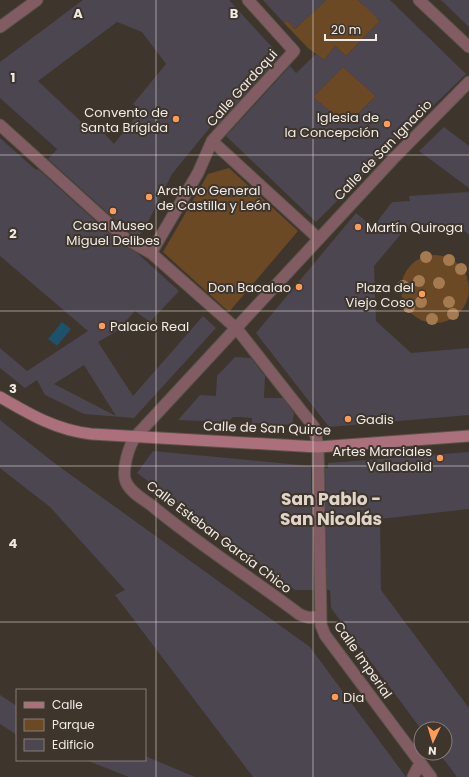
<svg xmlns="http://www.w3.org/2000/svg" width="469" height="777" viewBox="0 0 469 777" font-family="Poppins,sans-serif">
  <rect width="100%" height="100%" fill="#3e352c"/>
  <path fill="#6c4925" d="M326,0H358L361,3L363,0L379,16L377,19L380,21L346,56L335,46L324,60L308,48L284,23L287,20L295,29Z
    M343,67L376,96L346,125L313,97Z
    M229,168L298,231L229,312L163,252L208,174Z
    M401 289a34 34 0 1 1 68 0a34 34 0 1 1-68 0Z"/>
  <path fill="#1e516a" d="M62,322L71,329L57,346L48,339Z"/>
  <path fill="#4c4650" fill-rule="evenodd" d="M83,0H229L280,56L215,128L212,125L172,174L149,220L138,238L130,233L48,159L57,149L0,98V62ZM117,22L142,32L166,64L133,104L141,110L114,144L95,123L89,129L38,81Z
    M263,0H326L295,29L287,20L284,23Z
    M358,0H390L466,74L433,106L431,104L428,106L417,107L423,112L378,156V160L316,222L226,136L290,66L296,73L316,54L324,60L335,46L346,56L380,21ZM343,67L376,96L346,125L313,97Z
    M441,0H469V27Z
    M444,127L469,146V188L419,151Z
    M0,138L36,170L38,169L121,244L136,252L179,291L150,322L135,311L117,331L98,342L133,396L203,316L216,328L134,418L84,414L45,395L37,380L25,388L0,368V348L27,371L88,331L0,256ZM84,365L116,416L54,384Z
    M469,192V235L457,224L406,228L374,266L376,321L411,353L469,348V415L329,427L256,333L356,213L373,227L392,202L410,201L409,196Z
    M235,357L251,358L265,376L264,398H283L294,413L292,425L252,423V418L239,417H233L228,422L178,420L200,395L216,396L217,376Z
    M0,420L57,465L310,647L406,777H253L115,595L125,590L50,507L0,468Z
    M153,451L311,466L313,590H295L137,473Z
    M469,452V509L380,519L381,590L469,708V777H457L439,753H445V729H421L331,608L330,590H327L325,468H328V463Z
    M0,695L17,706V735L0,724Z
    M145,756L195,777H129L88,761L145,760Z"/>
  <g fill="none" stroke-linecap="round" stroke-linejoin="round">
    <g stroke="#5a524a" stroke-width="13">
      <path id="pedestrian" d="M0,125L126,239L151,253"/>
    </g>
    <g stroke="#5a524a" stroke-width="13">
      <path id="minor" d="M248,0L294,51L212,141L198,173L151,253L237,329L314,427L318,447L321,625L325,635L431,777
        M419,0L469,47
        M0,27L37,0
        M212,141L319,239
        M320,615C312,619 307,618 299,614C250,577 198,544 151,505C143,499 130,492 126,482C121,471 129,445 136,436L393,159L469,82
        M413,777L420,763"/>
    </g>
    <g stroke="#5a524a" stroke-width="13">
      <path id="secondary" d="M0,397C29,414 56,430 91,434L318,447L469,436"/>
    </g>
    <use href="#pedestrian" stroke="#825c63" stroke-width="11"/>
    <use href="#minor" stroke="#825c63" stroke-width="11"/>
    <use href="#secondary" stroke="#ac707c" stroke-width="11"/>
  </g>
  <g fill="#a47a51">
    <circle cx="426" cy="257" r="6"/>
    <circle cx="449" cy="260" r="6"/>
    <circle cx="461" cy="269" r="6"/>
    <circle cx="419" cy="281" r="6"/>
    <circle cx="439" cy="283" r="6"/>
    <circle cx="403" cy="286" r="6"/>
    <circle cx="421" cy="302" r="6"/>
    <circle cx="449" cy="302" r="6"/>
    <circle cx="409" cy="307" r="6"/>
    <circle cx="453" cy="314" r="6"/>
    <circle cx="432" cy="319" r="6"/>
  </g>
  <path fill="none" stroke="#f0eae5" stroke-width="1" stroke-opacity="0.55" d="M156,0V777M313,0V777M0,155H469M0,311H469M0,466H469M0,622H469"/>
  <g fill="#fe9b59" stroke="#3e352c" stroke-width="1.5">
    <circle cx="176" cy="119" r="4"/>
    <circle cx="387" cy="124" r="4"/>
    <circle cx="149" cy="197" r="4"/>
    <circle cx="113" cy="211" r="4"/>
    <circle cx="358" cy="227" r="4"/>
    <circle cx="299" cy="287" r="4"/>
    <circle cx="422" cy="294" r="4"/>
    <circle cx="102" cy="326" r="4"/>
    <circle cx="348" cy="419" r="4"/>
    <circle cx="440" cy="458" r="4"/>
    <circle cx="335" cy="697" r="4"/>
  </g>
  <g text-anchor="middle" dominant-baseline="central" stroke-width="4" stroke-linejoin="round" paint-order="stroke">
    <g font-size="13" fill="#f0eae5" stroke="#3e352c">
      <text transform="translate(242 88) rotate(-48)">Calle Gardoqui</text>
      <text transform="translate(383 150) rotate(-46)">Calle de San Ignacio</text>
      <text transform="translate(267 428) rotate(2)">Calle de San Quirce</text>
      <text transform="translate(219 537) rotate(37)">Calle Esteban García Chico</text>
      <text transform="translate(363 660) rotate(55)">Calle Imperial</text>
    </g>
    <g font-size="13" fill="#f0eae5" stroke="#3e352c" text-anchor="end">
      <text x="168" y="112">Convento de<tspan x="168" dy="15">Santa Brígida</tspan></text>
      <text x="379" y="117">Iglesia de<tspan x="379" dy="15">la Concepción</tspan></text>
      <text x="157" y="190" text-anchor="start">Archivo General<tspan x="157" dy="15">de Castilla y León</tspan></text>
      <text x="113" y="225" text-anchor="middle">Casa Museo<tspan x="113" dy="15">Miguel Delibes</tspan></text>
      <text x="366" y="227" text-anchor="start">Martín Quiroga</text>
      <text x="291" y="287">Don Bacalao</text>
      <text x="414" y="287">Plaza del<tspan x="414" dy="15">Viejo Coso</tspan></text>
      <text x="110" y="326" text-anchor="start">Palacio Real</text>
      <text x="356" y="419" text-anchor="start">Gadis</text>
      <text x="432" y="451">Artes Marciales<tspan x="432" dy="15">Valladolid</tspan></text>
      <text x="343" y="697" text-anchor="start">Dia</text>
    </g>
    <g font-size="17" font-weight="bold" fill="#e1d5ca" stroke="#3e352c">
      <text x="331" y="499">San Pablo -<tspan x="331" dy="20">San Nicolás</tspan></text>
    </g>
  </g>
  <g font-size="13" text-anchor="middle" font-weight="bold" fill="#f0eae5" stroke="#3e352c" stroke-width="4" stroke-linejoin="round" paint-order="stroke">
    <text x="78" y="18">A</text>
    <text x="234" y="18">B</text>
    <text x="13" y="82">1</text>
    <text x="13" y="238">2</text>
    <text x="13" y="393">3</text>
    <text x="13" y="548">4</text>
  </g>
  <rect x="16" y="689" width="130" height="72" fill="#3e352c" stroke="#857d76"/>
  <rect x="24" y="702" width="20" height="6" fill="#ac707c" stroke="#857d76"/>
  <text x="52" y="709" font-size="12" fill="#f0eae5">Calle</text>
  <rect x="24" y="719" width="20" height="12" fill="#6c4925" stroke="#857d76"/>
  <text x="52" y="729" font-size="12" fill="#f0eae5">Parque</text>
  <rect x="24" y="739" width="20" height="12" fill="#4c4650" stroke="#857d76"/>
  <text x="52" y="749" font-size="12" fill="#f0eae5">Edificio</text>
  <g transform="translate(433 741) rotate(184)"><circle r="19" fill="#3e352c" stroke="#857d76"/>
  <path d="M0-3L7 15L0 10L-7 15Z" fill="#fe9b59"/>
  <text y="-6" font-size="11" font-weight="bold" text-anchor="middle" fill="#f0eae5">N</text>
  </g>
  <path d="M325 34v6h51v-6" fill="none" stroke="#f0eae5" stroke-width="2"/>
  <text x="331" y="34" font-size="12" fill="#f0eae5" stroke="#3e352c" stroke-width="3" paint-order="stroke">20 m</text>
</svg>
